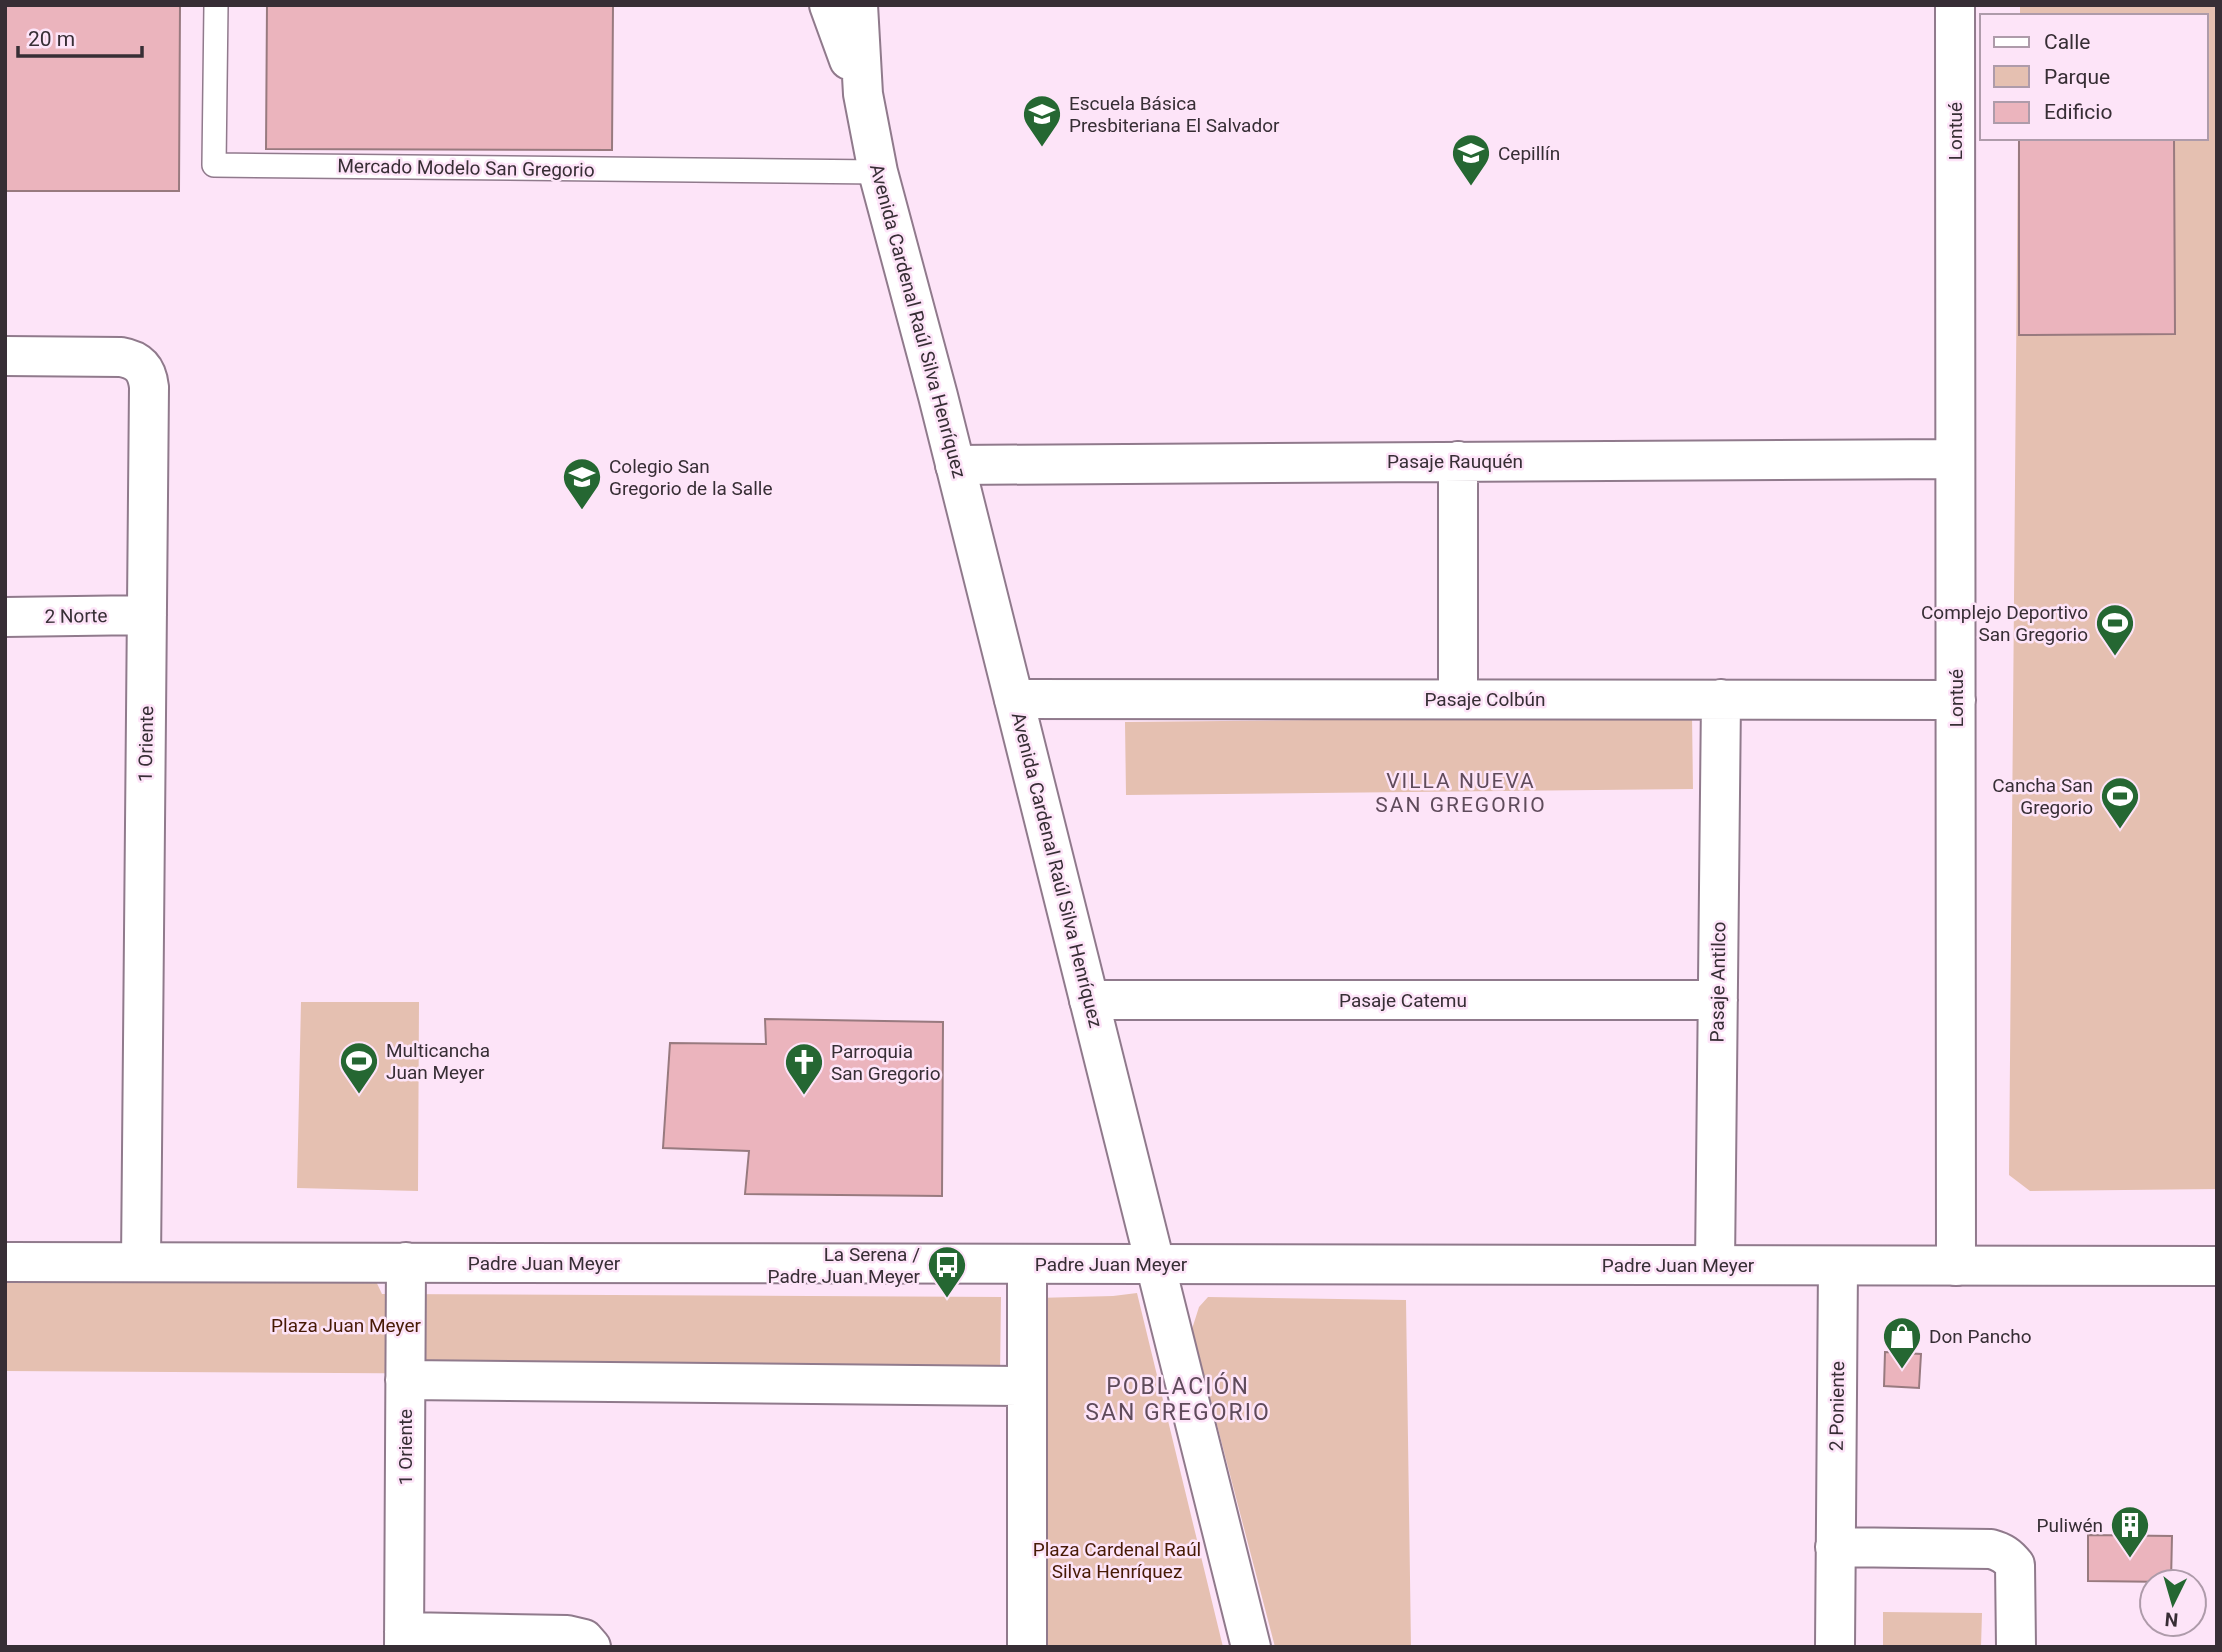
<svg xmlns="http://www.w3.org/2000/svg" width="2222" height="1652" viewBox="0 0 2222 1652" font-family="Roboto,sans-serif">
  <rect width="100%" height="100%" fill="#fde4f8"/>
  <path fill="#e5c0b1" d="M2020,5H2217V1189L2030,1191L2009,1175L2018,138H2206V16H2020Z
    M1692,716L1693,789L1126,795L1125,722Z
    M301,1002H419L418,1191L297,1188Z
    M374,1277L382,1294L1001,1297L1000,1377L5,1371V1285L8,1282Z
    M1137,1293L1223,1647H1035L1036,1298L1113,1296Z
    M1208,1297L1406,1300L1411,1647H1275L1192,1329L1199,1307Z
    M1883,1612L1982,1613L1981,1647H1883Z"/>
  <path fill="#ebb4bd" stroke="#987a7f" stroke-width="2" d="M5,5H180L179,191H5Z
    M267,5H613L612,150L266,149Z
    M2019,138H2174L2175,334L2019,335Z
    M765,1019L943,1022L942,1196L745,1194L749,1151L663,1148L670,1043L766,1044Z
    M1885,1352L1921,1354L1919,1388L1884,1386Z
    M2088,1535L2172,1536L2171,1582L2088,1581Z"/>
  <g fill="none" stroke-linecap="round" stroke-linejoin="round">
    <g stroke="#907a8c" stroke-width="26">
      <path id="service" d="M216,5L214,165L878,172"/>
    </g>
    <g stroke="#907a8c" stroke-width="42">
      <path id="minor" d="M1955,5L1956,1266
        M5,356L121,357C139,360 147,369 149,387L141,1262
        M955,465L1955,459
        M5,617L147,615
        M1014,699L1956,700
        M1458,699V461
        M1089,1000H1718
        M1715,1265L1721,699
        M405,1380L1027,1386
        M1835,1547L1991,1549C2002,1552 2008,1556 2015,1565L2016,1647
        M404,1632L567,1635L584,1639L591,1647
        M404,1647L406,1262
        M1027,1647V1264
        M1835,1647L1838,1266"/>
    </g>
    <g stroke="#907a8c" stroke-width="42">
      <path id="tertiary" d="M5,1262L2217,1266"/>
    </g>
    <g stroke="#907a8c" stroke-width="42">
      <path id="secondary" d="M829,5L849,60
        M858,5L863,94L878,172L938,396L1251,1647"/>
    </g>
    <use href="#service" stroke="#fff" stroke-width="23"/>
    <use href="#minor" stroke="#fff" stroke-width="38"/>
    <use href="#tertiary" stroke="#fff" stroke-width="38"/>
    <use href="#secondary" stroke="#fff" stroke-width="38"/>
  </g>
  <defs>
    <g id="school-pin" transform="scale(2.0125)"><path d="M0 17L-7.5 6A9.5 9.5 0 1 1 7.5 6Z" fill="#256732" stroke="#fde4f8"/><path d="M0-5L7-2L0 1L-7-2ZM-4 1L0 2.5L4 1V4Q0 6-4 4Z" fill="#fff"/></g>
    <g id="stadium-pin" transform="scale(2.0125)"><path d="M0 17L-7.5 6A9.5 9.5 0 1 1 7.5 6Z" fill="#256732" stroke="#fde4f8"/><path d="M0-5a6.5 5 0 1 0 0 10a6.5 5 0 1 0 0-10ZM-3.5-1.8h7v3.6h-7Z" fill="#fff"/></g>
    <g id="church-pin" transform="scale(2.0125)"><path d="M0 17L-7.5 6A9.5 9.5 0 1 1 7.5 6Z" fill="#256732" stroke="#fde4f8"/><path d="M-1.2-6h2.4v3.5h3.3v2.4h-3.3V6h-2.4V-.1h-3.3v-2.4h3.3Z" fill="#fff"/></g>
    <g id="bus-pin" transform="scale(2.0125)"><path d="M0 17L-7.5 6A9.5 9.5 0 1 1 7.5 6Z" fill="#256732" stroke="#fde4f8"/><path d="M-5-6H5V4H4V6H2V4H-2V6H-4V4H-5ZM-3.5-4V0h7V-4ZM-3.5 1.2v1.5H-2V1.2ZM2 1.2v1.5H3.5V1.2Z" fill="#fff"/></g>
    <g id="shop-pin" transform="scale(2.0125)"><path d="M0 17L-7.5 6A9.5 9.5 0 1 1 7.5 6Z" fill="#256732" stroke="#fde4f8"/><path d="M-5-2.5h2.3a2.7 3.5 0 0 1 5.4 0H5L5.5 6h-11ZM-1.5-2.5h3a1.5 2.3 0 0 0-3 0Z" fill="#fff"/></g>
    <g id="building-pin" transform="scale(2.0125)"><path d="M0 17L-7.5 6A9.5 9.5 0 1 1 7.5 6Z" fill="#256732" stroke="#fde4f8"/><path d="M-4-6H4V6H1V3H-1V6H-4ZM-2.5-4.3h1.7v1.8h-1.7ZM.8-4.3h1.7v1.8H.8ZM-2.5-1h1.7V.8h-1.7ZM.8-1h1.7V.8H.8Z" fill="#fff"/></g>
  </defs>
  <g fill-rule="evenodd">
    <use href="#school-pin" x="1042" y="114"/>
    <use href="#school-pin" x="1471" y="153"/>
    <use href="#school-pin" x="582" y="477"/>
    <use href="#stadium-pin" x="2115" y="623"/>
    <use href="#stadium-pin" x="2120" y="796"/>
    <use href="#stadium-pin" x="359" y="1061"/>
    <use href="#church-pin" x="804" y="1062"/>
    <use href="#bus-pin" x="947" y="1265"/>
    <use href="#shop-pin" x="1902" y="1336"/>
    <use href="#building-pin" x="2130" y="1525"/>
  </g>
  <g text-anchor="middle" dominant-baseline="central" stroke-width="5" stroke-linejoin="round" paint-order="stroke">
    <g font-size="19" fill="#372e35" stroke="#fde4f8" text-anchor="start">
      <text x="1069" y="103">Escuela Básica<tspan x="1069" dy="22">Presbiteriana El Salvador</tspan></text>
      <text x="1498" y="153">Cepillín</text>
      <text x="609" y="466">Colegio San<tspan x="609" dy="22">Gregorio de la Salle</tspan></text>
      <text x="2088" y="612" text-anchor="end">Complejo Deportivo<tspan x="2088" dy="22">San Gregorio</tspan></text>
      <text x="2093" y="785" text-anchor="end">Cancha San<tspan x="2093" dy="22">Gregorio</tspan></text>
      <text x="386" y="1050">Multicancha<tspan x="386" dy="22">Juan Meyer</tspan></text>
      <text x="831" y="1051">Parroquia<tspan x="831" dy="22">San Gregorio</tspan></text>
      <text x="920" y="1254" text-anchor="end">La Serena /<tspan x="920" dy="22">Padre Juan Meyer</tspan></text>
      <text x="1929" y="1336">Don Pancho</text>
      <text x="2103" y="1525" text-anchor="end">Puliwén</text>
    </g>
    <g font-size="19" fill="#372e35" stroke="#fde4f8">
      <text transform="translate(1955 131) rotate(-90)">Lontué</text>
      <text transform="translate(466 168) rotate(1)">Mercado Modelo San Gregorio</text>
      <text transform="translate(918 321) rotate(75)">Avenida Cardenal Raúl Silva Henríquez</text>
      <text x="1455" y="461">Pasaje Rauquén</text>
      <text transform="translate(76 616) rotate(-1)">2 Norte</text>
      <text transform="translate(1956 698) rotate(-90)">Lontué</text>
      <text x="1485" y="699">Pasaje Colbún</text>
      <text transform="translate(146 744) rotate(-89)">1 Oriente</text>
      <text transform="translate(1057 870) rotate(76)">Avenida Cardenal Raúl Silva Henríquez</text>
      <text transform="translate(1718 982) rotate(-89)">Pasaje Antilco</text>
      <text x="1403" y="1000">Pasaje Catemu</text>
      <text x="544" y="1263">Padre Juan Meyer</text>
      <text x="1111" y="1264">Padre Juan Meyer</text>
      <text x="1678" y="1265">Padre Juan Meyer</text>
      <text transform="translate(1837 1406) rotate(-89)">2 Poniente</text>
      <text transform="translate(405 1447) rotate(-90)">1 Oriente</text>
    </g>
    <g font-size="19" fill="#471a05" stroke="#fde4f8">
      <text x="346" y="1325">Plaza Juan Meyer</text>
      <text x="1117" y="1549">Plaza Cardenal Raúl<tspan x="1117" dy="22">Silva Henríquez</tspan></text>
    </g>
    <g font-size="21" letter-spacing="2" fill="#5f4b5b" stroke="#fde4f8">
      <text x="1461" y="781">VILLA NUEVA<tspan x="1461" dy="24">SAN GREGORIO</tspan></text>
    </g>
    <g font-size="23" letter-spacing="2" fill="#5f4b5b" stroke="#fde4f8">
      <text x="1178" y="1386">POBLACIÓN<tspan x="1178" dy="26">SAN GREGORIO</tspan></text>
    </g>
  </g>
  <rect width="2222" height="1652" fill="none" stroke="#372e35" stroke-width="14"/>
  <rect x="1980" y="14" width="228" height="126" fill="#fde4f8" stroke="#ae9baa" stroke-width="2"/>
  <rect x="1994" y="37" width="35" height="10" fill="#ffffff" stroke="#ae9baa" stroke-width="2"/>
  <text x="2044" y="49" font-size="21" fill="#372e35">Calle</text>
  <rect x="1994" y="66" width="35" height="21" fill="#e5c0b1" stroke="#ae9baa" stroke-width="2"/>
  <text x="2044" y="84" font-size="21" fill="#372e35">Parque</text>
  <rect x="1994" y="102" width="35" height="21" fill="#ebb4bd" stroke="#ae9baa" stroke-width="2"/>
  <text x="2044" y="119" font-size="21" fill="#372e35">Edificio</text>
  <g transform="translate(2173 1603) rotate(185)"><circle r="33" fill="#fde4f8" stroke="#ae9baa" stroke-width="2"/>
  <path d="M0-5L12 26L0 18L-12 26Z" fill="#256732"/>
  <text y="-10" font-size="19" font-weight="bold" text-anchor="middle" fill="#372e35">N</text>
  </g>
  <path d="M18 46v10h124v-10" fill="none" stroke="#372e35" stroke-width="3.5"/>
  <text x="28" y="46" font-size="21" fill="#372e35" stroke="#fde4f8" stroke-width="5" paint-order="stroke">20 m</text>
</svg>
